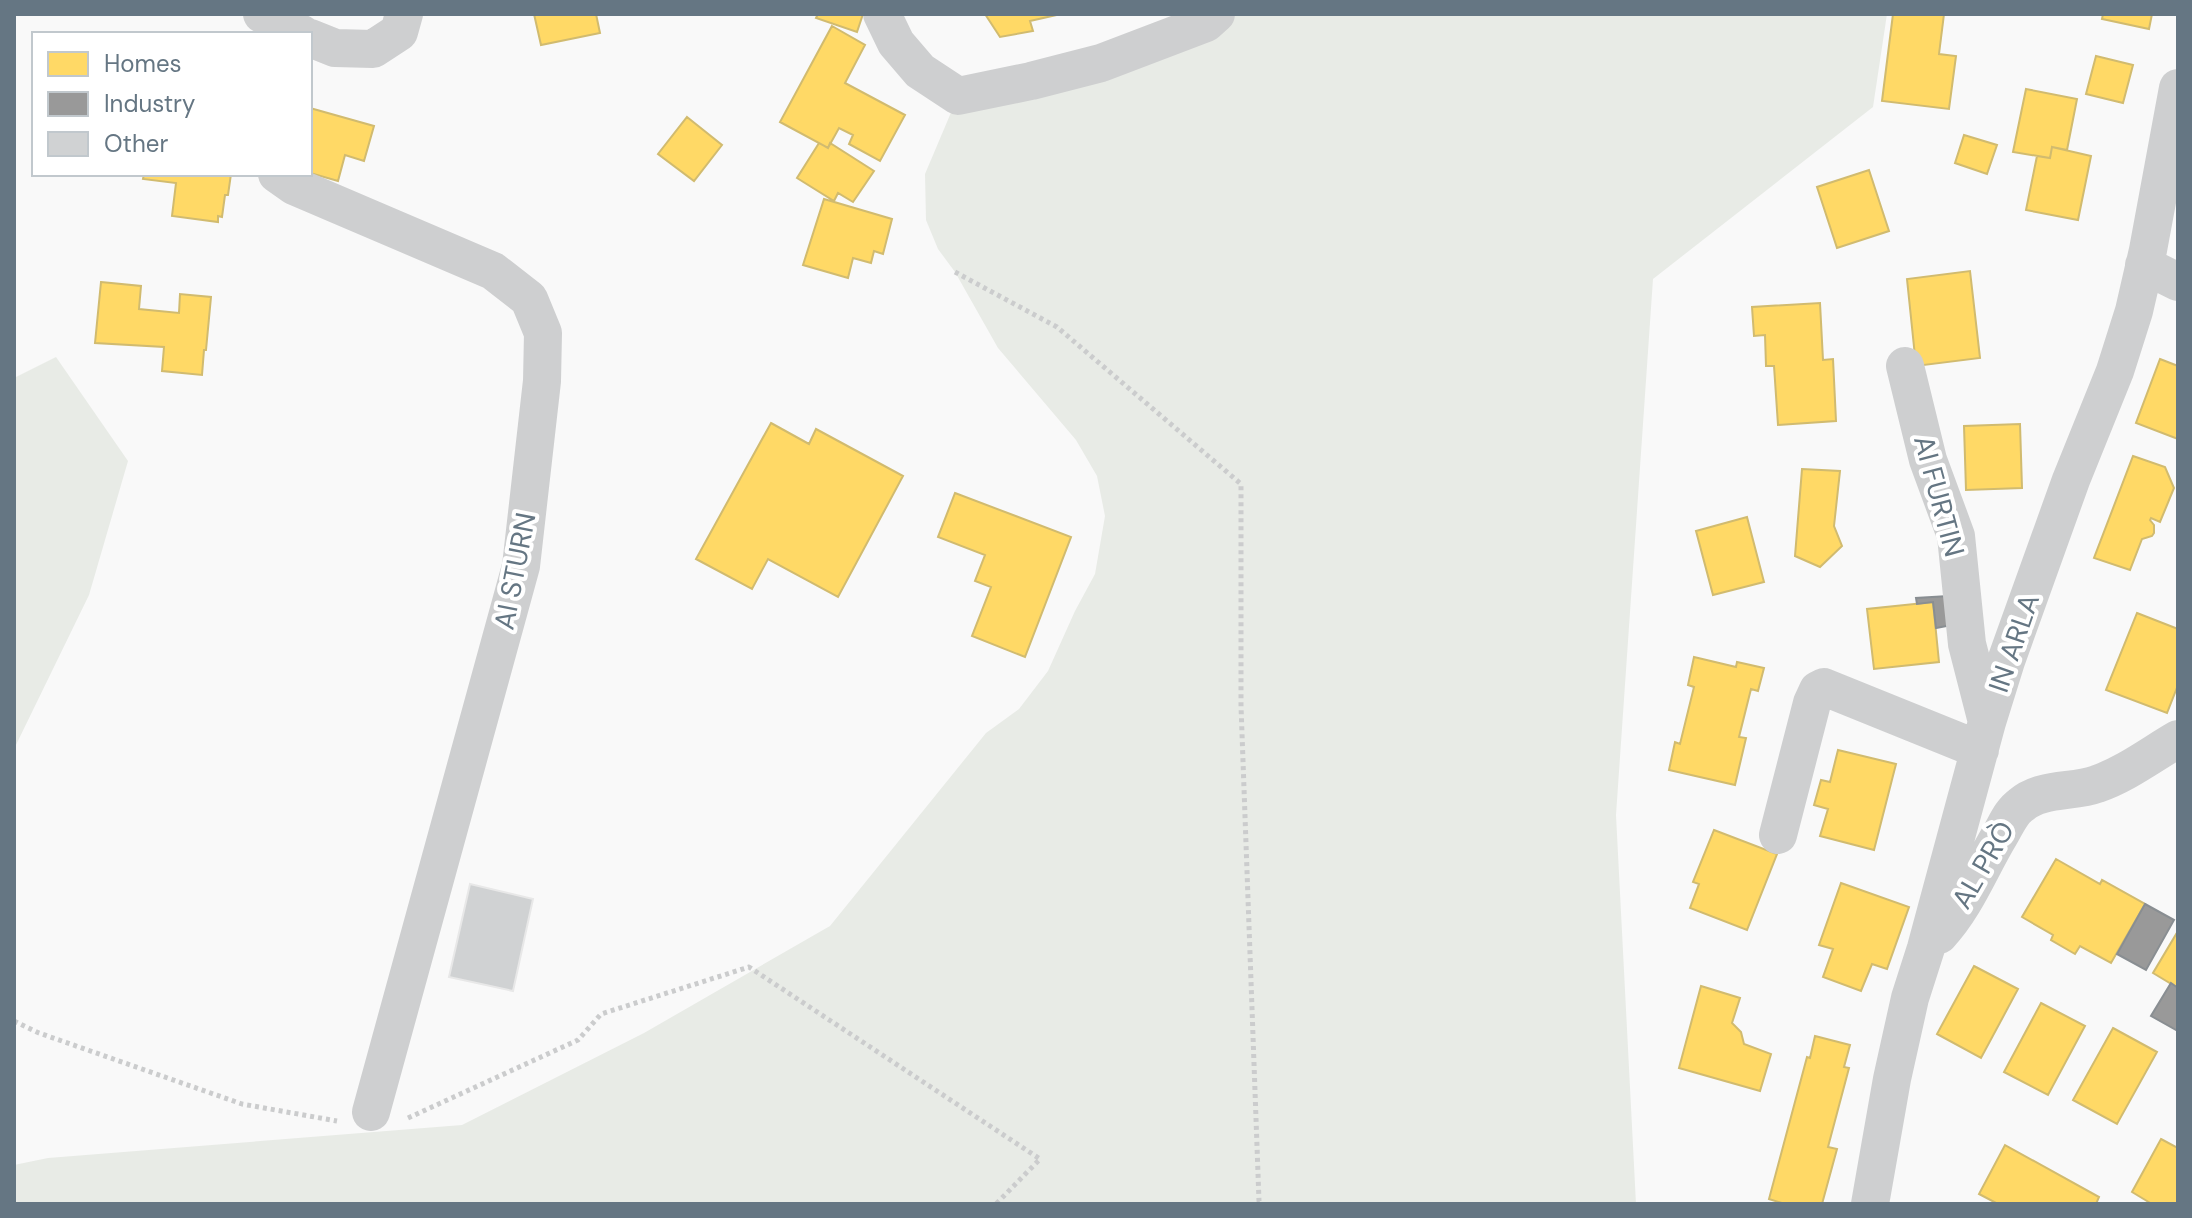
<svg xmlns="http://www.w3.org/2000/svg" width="2192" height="1218" viewBox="0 0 2192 1218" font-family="'DM Sans',sans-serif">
  <rect width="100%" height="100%" fill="#f9f9f9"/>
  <path fill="#e8ebe6" d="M1216,14H1887L1873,107L1653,279L1616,815L1636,1204H14V1165L48,1158L462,1125L644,1033L830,926L986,733L1019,709L1048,671L1075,611L1095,574L1105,516L1097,476L1076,440L998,348L955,272L938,249L926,220L925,174L958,96Z
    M56,357L128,461L89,595L14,749V378Z"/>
  <path fill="#ffd966" stroke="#d1bb6f" stroke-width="2" d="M534,14H596L600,33L541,45Z
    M818,14H863L857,32L816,18Z
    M985,14H1061L1030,21L1033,31L1000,37Z
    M1893,14H1944L1939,54L1956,56L1949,109L1882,101Z
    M2103,14H2152L2149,29L2102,19Z
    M832,26L865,45L845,83L905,115L880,161L849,144L853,135L839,128L828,148L780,122Z
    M2096,56L2133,65L2123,103L2086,94Z
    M2026,89L2077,99L2067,150L2052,147L2050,158L2013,152Z
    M310,108L374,126L364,161L345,155L338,181L310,173Z
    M687,117L722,145L694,181L658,154Z
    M1964,135L1997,145L1987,174L1955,163Z
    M819,143L828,148L830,143L874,171L853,202L838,193L834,201L797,178Z
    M2052,147L2091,156L2078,220L2026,210L2037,156L2050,158Z
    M1869,170L1889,231L1837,248L1817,187Z
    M144,174H231L228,195H225L222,217L218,216V222L172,216L176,183L143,179Z
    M824,199L892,219L883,254L874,251L871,263L853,258L848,278L803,265Z
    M1970,271L1980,358L1916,366L1907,279Z
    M101,282L141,286L139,309L179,313L180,294L211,297L206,350H204L202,375L162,371L164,347L95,343Z
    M1820,303L1823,360L1833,359L1836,421L1778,425L1774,366H1766L1765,335L1754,336L1752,307Z
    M2160,359L2178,366V439L2136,423Z
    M771,423L809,444L816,429L903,476L838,597L768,559L752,589L696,559Z
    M2020,424L2022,488L1966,490L1964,426Z
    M2133,456L2165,467L2174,488L2160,522L2151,518L2150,520L2154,525V533L2152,536L2142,539L2130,570L2094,558Z
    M1802,469L1840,471L1834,526L1842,546L1820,567L1795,556Z
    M955,493L1071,537L1025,657L972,636L991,587L975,581L985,555L938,537Z
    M1747,517L1764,582L1713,595L1696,531Z
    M1933,602L1939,662L1874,669L1867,609Z
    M2137,613L2178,629V685L2167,713L2106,690Z
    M1694,657L1736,667L1737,662L1764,668L1758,691L1751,689L1739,737L1746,738L1735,785L1669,770L1675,742L1680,744L1694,687L1688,685Z
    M1838,750L1896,764L1874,850L1820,836L1828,809L1814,805L1821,780L1830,782Z
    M1714,830L1777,854L1747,930L1690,908L1699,884L1693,882Z
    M2056,859L2100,884L2102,880L2145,904L2111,963L2080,946L2075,954L2051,940L2053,935L2022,917Z
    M1841,883L1909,907L1887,969L1872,964L1861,991L1823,977L1833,949L1819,945Z
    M2178,931V988L2153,973Z
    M1974,966L2018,989L1981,1058L1937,1034Z
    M1701,986L1740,998L1732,1023L1741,1032L1744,1044L1771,1054L1760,1091L1679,1068Z
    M2041,1003L2085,1026L2048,1095L2004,1072Z
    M2113,1028L2157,1052L2117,1124L2073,1100Z
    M1815,1036L1850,1045L1844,1067L1849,1068L1828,1147L1837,1149L1822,1204H1785L1769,1199L1807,1057L1810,1058Z
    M2161,1139L2178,1148V1204H2152L2132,1192Z
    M2005,1145L2099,1197L2096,1204H1998L1979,1194Z"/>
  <path fill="#999" stroke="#898e92" stroke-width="2" d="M1948,596L1952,625L1936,628L1933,602L1917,604L1916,598Z
    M2145,904L2174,920L2146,970L2117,954Z
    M2171,983L2178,988V1031L2151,1016Z"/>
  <path fill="#d0d2d3" stroke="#e8e8e8" stroke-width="2" d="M470,884L533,899L513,991L449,977Z"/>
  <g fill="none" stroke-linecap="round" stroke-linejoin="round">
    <path stroke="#cbcccd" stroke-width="5" stroke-dasharray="4 4" stroke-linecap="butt" d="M955,272L1057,327L1241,484V706L1259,1201L1262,1204
      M14,1021L39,1033L242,1104L337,1121
      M408,1118L578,1040L601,1014L749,967L1040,1159L996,1204"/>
    <path stroke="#cecfd0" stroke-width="38" d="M262,14L302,34
      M882,14L896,43L920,71L958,96L1031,81L1101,63L1206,23L1216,14
      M310,38L335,48L373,49L399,32L404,14
      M277,174L294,186L493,271L529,299L543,333L542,381L521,566L371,1112
      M2144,265L2178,282
      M1905,366L1928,460L1956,536L1967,644L1987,722
      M1778,835L1812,703L1818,690L1824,687L1980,750
      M1939,935C1966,906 1980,868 2000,835C2006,825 2011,812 2021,805C2042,787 2073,793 2097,784C2126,774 2152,754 2178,739
      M1870,1204L1892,1079L1910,998L1926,948L1987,722L2006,661L2071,480L2115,371L2134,311L2148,250L2178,88"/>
  </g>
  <g text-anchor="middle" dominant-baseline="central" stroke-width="8" stroke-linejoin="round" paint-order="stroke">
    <g font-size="28" fill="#657683" stroke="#fff">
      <text transform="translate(1939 496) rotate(75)">AI FURTIN</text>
      <text transform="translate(515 571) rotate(-79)">AI STURN</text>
      <text transform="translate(2014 643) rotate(-71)">IN ARLA</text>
      <text transform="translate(1983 865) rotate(-60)">AL PRÒ</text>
    </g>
  </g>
  <rect width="2192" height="1218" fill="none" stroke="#657683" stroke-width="32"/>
  <rect x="32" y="32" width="280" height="144" fill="#ffffff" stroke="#c1c8cd" stroke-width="2"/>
  <rect x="48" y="52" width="40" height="24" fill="#ffd966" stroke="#c1c8cd" stroke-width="2"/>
  <text x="104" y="72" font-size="24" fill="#657683">Homes</text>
  <rect x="48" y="92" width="40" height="24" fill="#999999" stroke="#c1c8cd" stroke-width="2"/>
  <text x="104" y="112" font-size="24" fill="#657683">Industry</text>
  <rect x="48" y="132" width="40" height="24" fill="#d0d2d3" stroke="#c1c8cd" stroke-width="2"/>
  <text x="104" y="152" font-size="24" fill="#657683">Other</text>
</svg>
